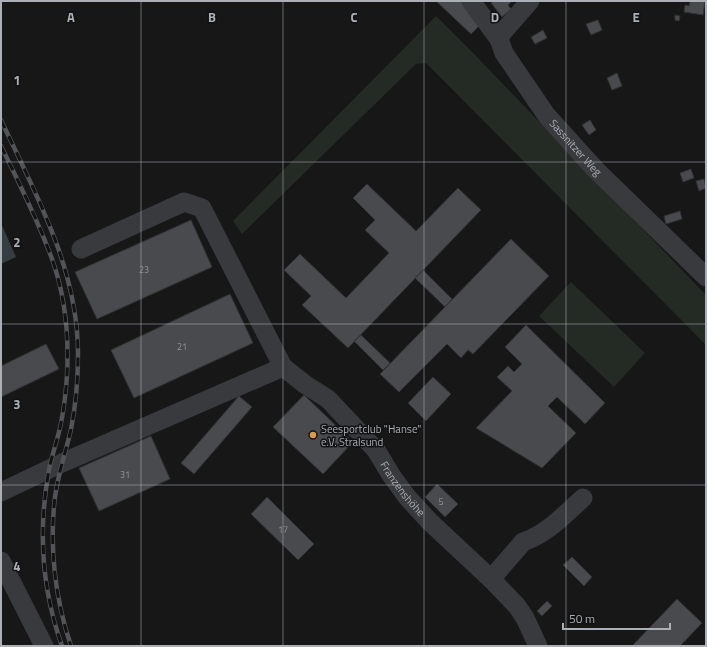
<svg xmlns="http://www.w3.org/2000/svg" width="707" height="647" viewBox="0 0 707 647" font-family="'Titillium Web',sans-serif">
  <rect width="100%" height="100%" fill="#171718"/>
  <path fill="#242a24" d="M436,16L476,56L706,295V345L426,63L416,64L242,234L233,221Z
    M571,282L645,353L614,387L539,316Z"/>
  <path fill="#343d42" d="M1,223L16,257L1,264Z"/>
  <path fill="#494a4d" stroke="#313234" d="M436,1H464L481,24L471,34Z
    M494,1H510L511,2L508,5L511,9L502,17L491,3Z
    M690,1H705L703,15L684,12L685,5L689,6Z
    M675,15L680,16L679,21L675,20Z
    M598,20L602,30L591,35L586,24Z
    M543,30L547,38L535,44L531,37Z
    M617,73L622,86L612,90L607,78Z
    M590,120L596,130L589,135L582,125Z
    M691,169L694,178L683,182L680,173Z
    M704,179L706,188L699,191L696,181Z
    M367,184L416,231L458,188L481,210L348,348L302,305L311,296L284,270L300,254L346,298L389,253L365,230L375,220L353,198Z
    M680,211L682,219L666,224L664,216Z
    M191,220L212,267L97,319L75,272Z
    M511,239L549,276L473,354L468,350L461,358L447,344L399,392L380,374Z
    M423,270L452,299L445,307L415,278Z
    M230,294L253,343L134,398L111,350Z
    M526,325L605,403L585,424L557,397L548,406L576,433L542,468L476,428L512,391L497,377L508,366L514,372L522,364L505,347Z
    M361,335L390,363L383,370L354,341Z
    M46,344L59,369L1,397V366Z
    M433,377L451,394L426,421L408,403Z
    M304,395L353,442L323,474L273,427Z
    M239,396L252,407L194,474L181,463Z
    M151,436L170,479L99,511L79,468Z
    M437,484L458,504L445,517L425,497Z
    M267,497L314,544L298,560L251,514Z
    M572,557L592,577L584,586L563,565Z
    M677,599L702,623L680,646H632Z
    M547,601L552,606L542,616L537,611Z"/>
  <g fill="none" stroke-linecap="round" stroke-linejoin="round">
    <g stroke="#383a3d" stroke-width="19">
      <path d="M471,1L499,39"/>
      <path id="s1" d="M530,1L502,33L499,39L504,53L547,116L595,169L706,277"/>
      <path d="M81,249L184,202L202,208L283,367"/>
      <path id="s2" d="M1,492L62,463L283,367L306,385L328,399L376,450L391,475L407,497L430,522L491,579L517,606L525,618L538,646"/>
      <path d="M1,561L44,646"/>
      <path d="M491,579L523,542C547,534 564,515 583,498"/>
    </g>
    <g stroke="#525458" stroke-width="4.5">
      <path id="rail" d="M1,120C36,195 78,269 78,354C78,379 76,404 71,429C66,452 58,473 55,497C49,546 55,599 71,646
        M1,146C19,183 38,220 52,259C65,295 69,337 67,375C66,391 64,408 61,423C58,439 52,454 49,470C38,529 42,590 62,646"/>
    </g>
    <use href="#rail" stroke="#121213" stroke-width="3" stroke-dasharray="9" stroke-linecap="butt"/>
  </g>
  <path fill="none" stroke="#abb0b7" stroke-width="1" stroke-opacity="0.55" d="M141,1V646M283,1V646M424,1V646M566,1V646M1,162H706M1,324H706M1,485H706"/>
  <circle fill="#db994d" stroke="#121213" stroke-width="1.5" cx="313" cy="435" r="4"/>
  <g text-anchor="middle" dominant-baseline="central" stroke-width="3" stroke-linejoin="round" paint-order="stroke">
    <g font-size="9" fill="#92969c">
      <text x="144" y="269">23</text>
      <text x="182" y="346">21</text>
      <text x="125" y="474">31</text>
      <text x="441" y="501">5</text>
      <text x="283" y="529">17</text>
    </g>
    <g font-size="11" fill="#abb0b7" stroke="#121213">
      <text stroke="none"><textPath href="#s1" startOffset="183">Sassnitzer Weg</textPath></text>
      <text stroke="none"><textPath href="#s2" startOffset="481">Franzenshöhe</textPath></text>
    </g>
    <g font-size="11" fill="#abb0b7" stroke="#121213" text-anchor="start">
      <text x="321" y="429">Seesportclub "Hanse"<tspan x="321" dy="13">e.V. Stralsund</tspan></text>
    </g>
  </g>
  <g font-size="13" text-anchor="middle" font-weight="bold" fill="#abb0b7" stroke="#121213" stroke-width="3" stroke-linejoin="round" paint-order="stroke">
    <text x="71" y="22">A</text>
    <text x="212" y="22">B</text>
    <text x="354" y="22">C</text>
    <text x="495" y="22">D</text>
    <text x="636" y="22">E</text>
    <text x="17" y="85">1</text>
    <text x="17" y="247">2</text>
    <text x="17" y="409">3</text>
    <text x="17" y="571">4</text>
  </g>
  <rect width="707" height="647" fill="none" stroke="#abb0b7" stroke-width="4"/>
  <path d="M563 623v6h107v-6" fill="none" stroke="#abb0b7" stroke-width="2"/>
  <text x="569" y="623" font-size="12" fill="#abb0b7" stroke="#121213" stroke-width="3" paint-order="stroke">50 m</text>
</svg>
